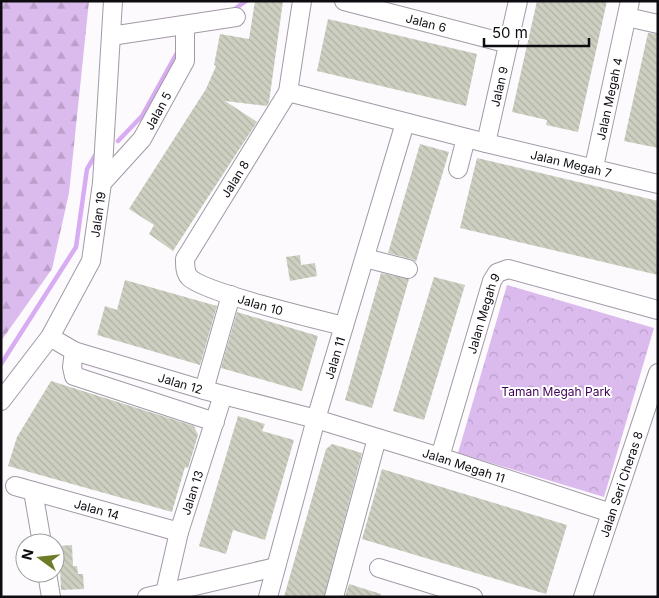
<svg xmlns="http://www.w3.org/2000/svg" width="659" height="598" viewBox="0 0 659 598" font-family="Inter,sans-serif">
  <defs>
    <pattern id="forest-firs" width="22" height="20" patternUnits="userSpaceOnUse" patternTransform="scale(1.25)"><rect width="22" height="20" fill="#dbbaee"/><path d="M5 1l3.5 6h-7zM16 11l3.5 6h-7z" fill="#bb9fcb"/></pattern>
    <pattern id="park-crowns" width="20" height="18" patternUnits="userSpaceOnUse" patternTransform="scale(1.25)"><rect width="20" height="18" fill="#dbbaee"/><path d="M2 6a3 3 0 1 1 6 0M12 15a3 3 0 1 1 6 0" fill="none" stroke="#bb9fcb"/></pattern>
    <pattern id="building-back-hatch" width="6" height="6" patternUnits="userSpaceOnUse" patternTransform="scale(1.25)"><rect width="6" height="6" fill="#cdd0c1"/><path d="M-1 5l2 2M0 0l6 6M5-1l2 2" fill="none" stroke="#afb1a5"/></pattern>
  </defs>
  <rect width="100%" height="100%" fill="#fcfafd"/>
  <path fill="url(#forest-firs)" d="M1,1H89L69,193L52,269L1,341Z"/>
  <path fill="url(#park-crowns)" d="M507,285L654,328L604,497L458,453Z"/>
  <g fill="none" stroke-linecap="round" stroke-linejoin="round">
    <path stroke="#d8acf2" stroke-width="4.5" d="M232,11L246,1
      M118,141L142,116L178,51
      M1,364L76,247L87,169L96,154"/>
  </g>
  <path fill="url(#building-back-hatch)" d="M255,1H283L269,102L267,106L225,101L257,122L173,251L149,234L154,225L129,209L206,89L216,66L214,65L220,34L249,39Z
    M537,1H607L578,132L546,125L547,120L512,112Z
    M328,19L477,54L466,106L317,71Z
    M648,33L658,34V148L624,141Z
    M420,144L449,152L416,262L411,259L388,253Z
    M477,158L658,201V275L460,228Z
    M300,255L301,265L315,263L317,276L290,281L286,257Z
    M381,273L409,279L372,408L345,400Z
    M434,277L465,285L424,420L393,411Z
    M125,280L217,306L200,365L97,335L105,306L117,310Z
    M237,312L318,336L302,391L221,368Z
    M51,381L194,426L198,435L188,468L185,467L172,512L8,466L17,437Z
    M238,416L265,424L262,431L294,440L265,540L233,530L226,554L199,546Z
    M332,444L362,453L324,597H284L326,449Z
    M382,469L567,525L546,594L362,539Z
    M72,545L73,566H77L78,574H83L84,589L61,590L59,546Z
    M349,584L381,594V597H345Z"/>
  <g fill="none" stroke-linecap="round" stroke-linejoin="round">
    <g stroke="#a29aa7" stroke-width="20">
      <g id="minor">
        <path id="s1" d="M302,1L288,92L185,259C185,266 185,272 189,277C202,292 319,320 344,326"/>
        <path id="s2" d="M344,1L509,44"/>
        <path d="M627,17L658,24"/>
        <path d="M111,36L236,17"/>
        <path id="s3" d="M288,92L486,143L658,184"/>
        <path id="s4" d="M486,143L518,1"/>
        <path id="s5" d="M594,167L630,1"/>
        <path d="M458,169L466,138"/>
        <path id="s6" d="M102,183L142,139L185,61V25"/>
        <path d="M365,258L408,269"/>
        <path id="s7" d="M50,337L74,351L204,390L316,419L440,457L611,513"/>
        <path d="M74,351L72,367L74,376L215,422"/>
        <path d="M204,390L231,295"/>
        <path id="s8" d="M1,401L50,337L91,261L102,183L113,1"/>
        <path id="s9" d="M440,457L492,281L497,273L508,269L658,310"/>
        <path id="s10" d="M15,486L179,532"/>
        <path d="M33,491L42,543"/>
        <path d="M379,568L473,597"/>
        <path d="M47,573L51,597"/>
        <path id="s11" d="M165,593L179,532L223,395"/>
        <path d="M147,597L276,567"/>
        <path id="s12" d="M268,597L316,419L405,123"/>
        <path d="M334,597L377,438"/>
        <path id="s13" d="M583,597L658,373"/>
      </g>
    </g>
    <use href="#minor" stroke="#fff" stroke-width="18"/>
  </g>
  <g text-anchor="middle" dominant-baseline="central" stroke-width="4" stroke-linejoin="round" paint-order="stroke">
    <g font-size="12" fill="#0f0c11" stroke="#fff">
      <text stroke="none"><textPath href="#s2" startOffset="85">Jalan 6</textPath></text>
      <text stroke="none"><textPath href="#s4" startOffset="58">Jalan 9</textPath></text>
      <text stroke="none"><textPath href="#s5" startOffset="70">Jalan Megah 4</textPath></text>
      <text stroke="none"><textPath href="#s6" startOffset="92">Jalan 5</textPath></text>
      <text stroke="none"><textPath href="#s3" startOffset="292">Jalan Megah 7</textPath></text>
      <text transform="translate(235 179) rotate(-58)">Jalan 8</text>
      <text stroke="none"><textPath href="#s8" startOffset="214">Jalan 19</textPath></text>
      <text stroke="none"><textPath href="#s1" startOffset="384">Jalan 10</textPath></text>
      <text stroke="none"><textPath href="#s9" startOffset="150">Jalan Megah 9</textPath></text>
      <text stroke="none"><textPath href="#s12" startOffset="248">Jalan 11</textPath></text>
      <text stroke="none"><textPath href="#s7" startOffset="139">Jalan 12</textPath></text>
      <text stroke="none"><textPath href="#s7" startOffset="434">Jalan Megah 11</textPath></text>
      <text stroke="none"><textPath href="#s13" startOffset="119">Jalan Seri Cheras 8</textPath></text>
      <text stroke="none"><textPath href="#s11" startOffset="104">Jalan 13</textPath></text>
      <text stroke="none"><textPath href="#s10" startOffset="85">Jalan 14</textPath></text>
    </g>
    <g font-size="12" fill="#400258" stroke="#fff">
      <text x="556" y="391">Taman Megah Park</text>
    </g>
  </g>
  <rect width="659" height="598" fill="none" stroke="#0f0c11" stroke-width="5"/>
  <g transform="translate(40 558) rotate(285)"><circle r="24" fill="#ffffff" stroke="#9f9ea0"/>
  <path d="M0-4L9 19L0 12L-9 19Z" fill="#707b28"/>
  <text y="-8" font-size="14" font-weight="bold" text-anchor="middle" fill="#0f0c11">N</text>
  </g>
  <path d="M484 38v8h105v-8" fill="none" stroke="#0f0c11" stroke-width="2.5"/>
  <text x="492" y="38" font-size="15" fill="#0f0c11" stroke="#ffffff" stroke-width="4" paint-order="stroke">50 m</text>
</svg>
